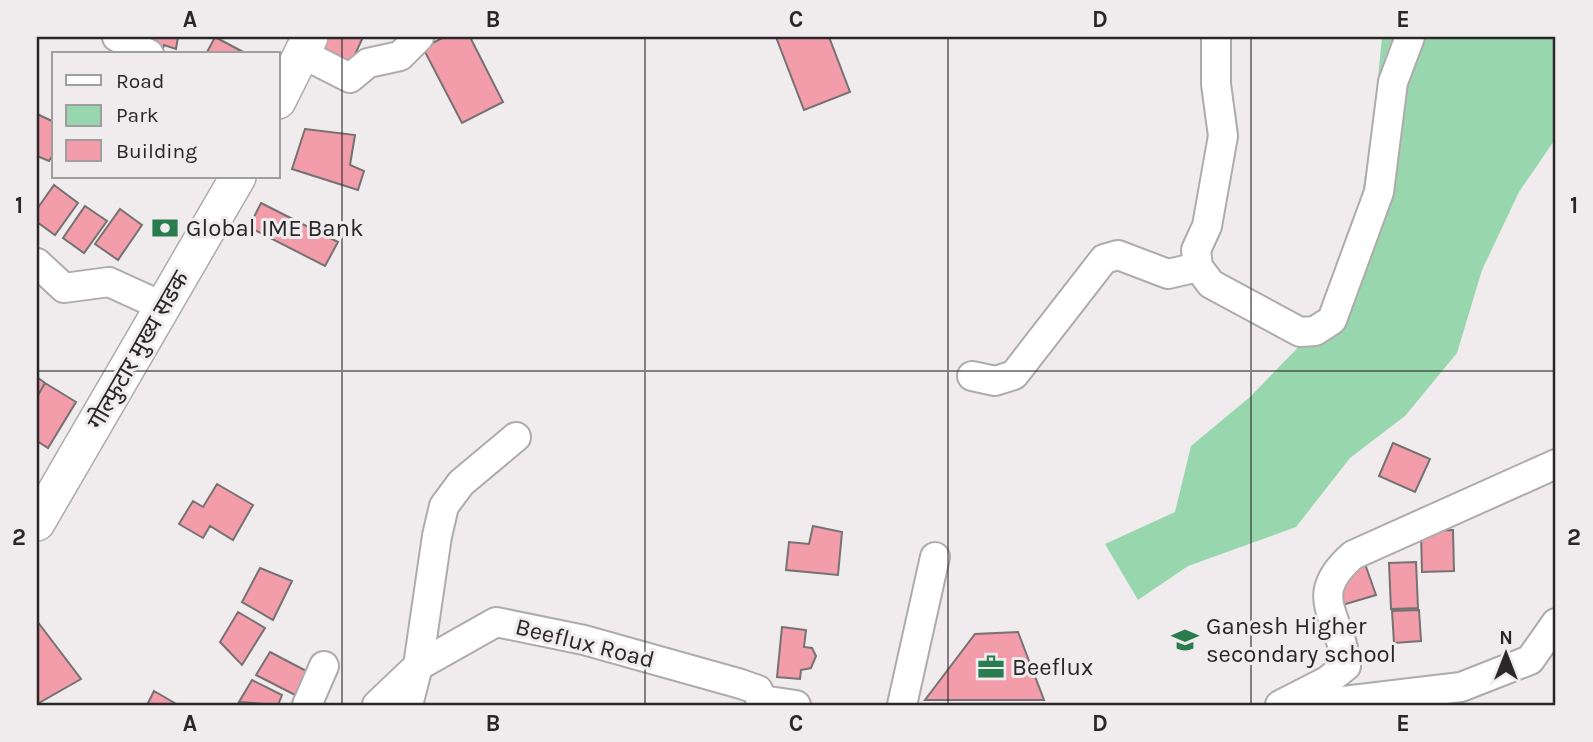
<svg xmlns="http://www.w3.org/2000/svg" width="1593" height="742" viewBox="0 0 1593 742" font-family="Karla,'Noto Sans Devanagari',sans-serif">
  <rect width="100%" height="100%" fill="#f0ebec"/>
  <path fill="#98d7ae" d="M1382,37H1556V138L1519,192L1482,270L1457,353L1405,416L1350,458L1296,527L1188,566L1138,600L1105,544L1175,512L1191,446L1250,397L1345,299L1374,120Z"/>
  <path fill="#f39daa" stroke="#767272" stroke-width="2" d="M147,37H178L176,49L164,45L162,52L144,46Z
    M215,37L247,54H206Z
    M321,37H363L348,70L315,50Z
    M444,37H470L503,102L462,123L423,48Z
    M776,37H829L850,92L804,110Z
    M37,114L54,122V153L49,161L37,156Z
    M305,129L355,135L350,165L364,171L358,190L292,169Z
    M54,185L78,203L55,235L37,222V209Z
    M261,203L338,242L325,266L249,227Z
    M85,206L107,221L84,253L63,238Z
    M120,209L142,225L118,260L95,244Z
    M37,377L45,383L37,397Z
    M45,383L76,402L48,448L37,441V397Z
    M1393,443L1430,459L1415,492L1379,476Z
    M217,484L253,505L233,540L210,526L203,538L179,524L193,501L203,507Z
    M813,526L842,532L838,575L786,570L789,542L809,544Z
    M1453,530L1454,571L1422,572L1421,531Z
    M1364,561L1376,595L1339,606L1335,580Z
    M1416,562L1418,608L1391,609L1389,563Z
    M260,568L292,581L273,620L242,602Z
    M1419,610L1421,641L1394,643L1392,611Z
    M238,612L265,628L242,665L220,642Z
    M37,621L81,679L37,704Z
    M782,627L806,630L804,647L812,648L816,656L811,668L801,670L800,679L777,677Z
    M1018,632L1044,700H925L975,634Z
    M270,652L316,676L299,697L256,675Z
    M252,680L282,695L278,705L239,702Z
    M154,691L178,705H147Z"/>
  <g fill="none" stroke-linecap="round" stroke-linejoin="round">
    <g stroke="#afabab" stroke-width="32">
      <path id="minor" d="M117,37L149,54
        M1216,37V84L1223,136L1207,226L1196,250L1198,267L1211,284L1300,332L1315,331L1332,320L1379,192L1393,82L1410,37
        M303,54L350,78L368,63L400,56L419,37
        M37,263L64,288L109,282L164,307
        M972,376L995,381L1014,375L1104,259L1118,255L1168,274L1198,267
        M762,700L796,705
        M307,705L324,666
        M377,705L418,666L496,622L584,640L741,684L758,690L762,700L760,705
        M408,705L418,666L437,536L444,506L461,483L516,437
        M902,705L935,557
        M1280,705L1327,681L1346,666C1342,615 1304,598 1353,555L1556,464
        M1310,705L1461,687L1530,660L1556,623"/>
    </g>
    <g stroke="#afabab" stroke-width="38">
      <path id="major" d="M278,101L310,37
        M37,523L238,177"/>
    </g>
    <use href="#minor" stroke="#fff" stroke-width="28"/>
    <use href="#major" stroke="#fff" stroke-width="35"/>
  </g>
  <path fill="none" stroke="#292728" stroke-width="2" stroke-opacity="0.55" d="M342,37V705M645,37V705M948,37V705M1251,37V705M37,371H1556"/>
  <defs>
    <g id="bank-bare" transform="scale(2.1)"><path d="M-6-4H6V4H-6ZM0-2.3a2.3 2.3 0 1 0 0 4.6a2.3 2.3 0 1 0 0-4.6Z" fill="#297c4e" stroke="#f0ebec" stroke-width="2.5" paint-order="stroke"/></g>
    <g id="school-bare" transform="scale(2.1)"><path d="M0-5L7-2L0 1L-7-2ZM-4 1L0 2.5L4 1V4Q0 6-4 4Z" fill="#297c4e" stroke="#f0ebec" stroke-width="2.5" paint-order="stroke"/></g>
    <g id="office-bare" transform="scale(2.1)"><path d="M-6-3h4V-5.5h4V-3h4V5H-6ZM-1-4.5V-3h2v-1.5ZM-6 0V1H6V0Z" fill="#297c4e" stroke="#f0ebec" stroke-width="2.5" paint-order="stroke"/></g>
  </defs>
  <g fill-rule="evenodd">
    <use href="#bank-bare" x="165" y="228"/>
    <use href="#school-bare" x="1185" y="640"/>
    <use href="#office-bare" x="991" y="667"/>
  </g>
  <g text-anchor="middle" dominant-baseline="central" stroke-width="6" stroke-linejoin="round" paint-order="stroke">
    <g font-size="24" fill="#292728" stroke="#f0ebec" text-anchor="start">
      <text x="186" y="228">Global IME Bank</text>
      <text x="1206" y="626">Ganesh Higher<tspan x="1206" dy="28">secondary school</tspan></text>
      <text x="1012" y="667">Beeflux</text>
    </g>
    <g font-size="24" fill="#292728" stroke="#f0ebec">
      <text transform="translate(138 350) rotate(-60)">गोल्फुटार मुख्य सडक</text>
      <text transform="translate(585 643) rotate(14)">Beeflux Road</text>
    </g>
  </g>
  <rect width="1593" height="742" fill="none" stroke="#f0ebec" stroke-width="77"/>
  <rect x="52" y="52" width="228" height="126" fill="#f0ebec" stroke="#a09d9e" stroke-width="2"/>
  <rect x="66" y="75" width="35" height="10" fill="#ffffff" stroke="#a09d9e" stroke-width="2"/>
  <text x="116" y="88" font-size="21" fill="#292728">Road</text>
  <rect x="66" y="105" width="35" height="21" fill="#98d7ae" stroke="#a09d9e" stroke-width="2"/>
  <text x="116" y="122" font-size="21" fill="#292728">Park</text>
  <rect x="66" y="140" width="35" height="21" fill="#f39daa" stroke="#a09d9e" stroke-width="2"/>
  <text x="116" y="158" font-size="21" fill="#292728">Building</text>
  <g transform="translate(1506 654)" stroke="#f0ebec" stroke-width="5" paint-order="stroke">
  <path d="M0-5L12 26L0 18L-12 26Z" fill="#292728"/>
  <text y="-10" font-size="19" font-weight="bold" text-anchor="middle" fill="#292728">N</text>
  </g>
  <rect x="38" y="38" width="1516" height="666" fill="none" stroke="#292728" stroke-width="2.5"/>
  <g font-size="23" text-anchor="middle" font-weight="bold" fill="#292728">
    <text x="190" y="27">A</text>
    <text x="493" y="27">B</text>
    <text x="796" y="27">C</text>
    <text x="1100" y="27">D</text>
    <text x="1403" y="27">E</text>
    <text x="19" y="213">1</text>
    <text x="1574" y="213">1</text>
    <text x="19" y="545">2</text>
    <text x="1574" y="545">2</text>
    <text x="190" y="731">A</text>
    <text x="493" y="731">B</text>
    <text x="796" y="731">C</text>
    <text x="1100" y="731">D</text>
    <text x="1403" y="731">E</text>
  </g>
</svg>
